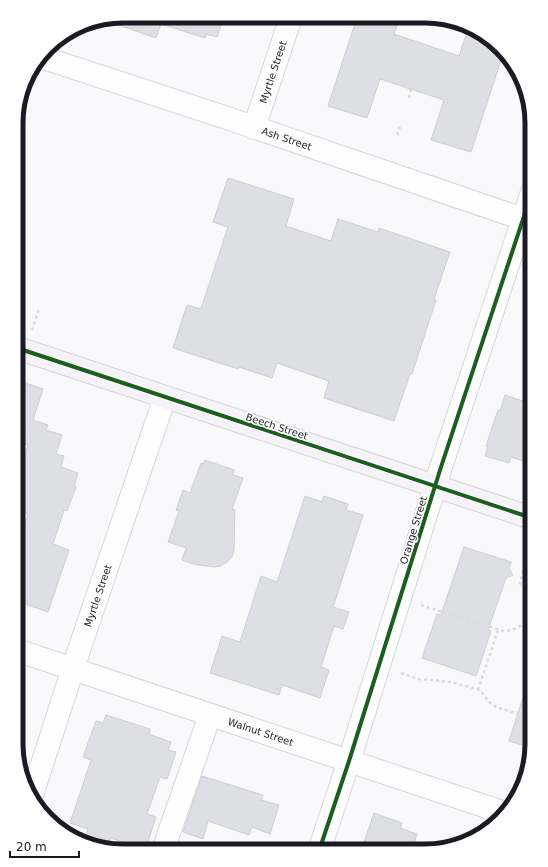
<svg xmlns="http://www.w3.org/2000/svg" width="548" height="867" font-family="'DejaVu Sans',sans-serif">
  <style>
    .building { fill: #dddfe4; stroke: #ccced2 }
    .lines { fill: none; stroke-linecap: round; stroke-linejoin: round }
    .minor-casing { stroke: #d7d6db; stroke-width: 24 }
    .major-casing { stroke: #d4d3d6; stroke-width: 24 }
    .path { stroke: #dbdbdc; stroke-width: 2.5; stroke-dasharray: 3 3; stroke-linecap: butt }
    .minor { stroke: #fefefe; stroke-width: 22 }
    .major { stroke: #f6f3f8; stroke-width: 22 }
    .cycleway-casing { stroke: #fff; stroke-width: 6 }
    .cycleway { stroke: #1b5e20; stroke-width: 4 }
    .labels { text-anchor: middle; stroke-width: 3.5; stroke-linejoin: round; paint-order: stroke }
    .street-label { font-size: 10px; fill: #1c1a22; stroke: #fff }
    .rim { fill: none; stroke: #1c1a22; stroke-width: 5 }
  </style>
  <rect width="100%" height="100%" fill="#f9f9fb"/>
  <g class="building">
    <path d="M123 16H164L224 17 217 37 206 34 205 38 161 24 156 38 104 20Z"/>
    <path d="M357 17 400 18 394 34 459 56 468 29 495 42 503 54 471 152 431 140 444 100 380 79 367 118 328 106Z"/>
    <path d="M228 178 294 199 286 226 331 241 338 219 378 232 379 228 450 252 434 299 436 300 412 374H410L394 421 324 398 329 381 277 363 272 378 239 367 238 369 173 348 187 305 201 309 228 227 213 222Z"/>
    <path d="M20 381 43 389 33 420 48 425 46 430 62 435 56 454 64 456 61 467 78 473 74 486 76 487 67 511 64 510 53 544 69 550 48 612 16 601V547L28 514 16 510V480L28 445 19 442 26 423 16 420V391Z"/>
    <path d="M505 395 532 404V444L526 462 511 457 509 463 485 456 488 447 486 446 498 410 500 411Z"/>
    <path d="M205 460 234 470 233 475 243 478 232 509 235 510 234 550 232 557 227 562 220 566 213 567 193 564 182 560 186 548 168 542 179 511 176 510 183 490 190 493 201 463 204 464Z"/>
    <path d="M305 496 322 502 324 496 348 504 346 510 363 515 333 607 349 612 343 629 334 626 321 667 329 670 320 698 282 685 279 695 210 673 222 636 240 642 261 576 277 582Z"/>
    <path d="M464 547 511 562 509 568 513 575 506 578 488 630 491 631 476 676 422 658 437 614 441 615Z"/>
    <path d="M528 682H532V748L509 741Z"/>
    <path d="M106 715 150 729 149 734 171 742 168 750 176 752 167 779 160 777 147 814 156 817 147 845 143 843 141 849 111 838 109 843 86 835 88 829 70 823 91 760 83 757 96 721 103 723Z"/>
    <path d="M202 776 263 795 261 800 279 805 270 834 252 827 249 835 208 821 203 839 183 832Z"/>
    <path d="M374 813 402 823 400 828 417 834 412 851H361Z"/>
  </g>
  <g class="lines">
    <g class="minor-casing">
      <g id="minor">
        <path id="s1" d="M41 57 224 117 532 222"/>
        <path id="s2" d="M254 128 291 17"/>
        <path id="s3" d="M16 650 505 813"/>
        <path id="s4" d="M32 795 80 647 165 397"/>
        <path d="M163 850 210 715"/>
        <path d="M319 851 349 761 441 467 532 192"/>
      </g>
    </g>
    <g class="major-casing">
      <path id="major" d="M17 348 532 518"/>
    </g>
    <g class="path">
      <path d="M409 98 411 89"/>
      <path d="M397 135 400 127"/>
      <path d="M32 330 39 309"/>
      <path d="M529 547 520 583 532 599"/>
      <path d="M421 605 503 631C520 630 525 623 532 609"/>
      <path d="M527 619 532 621"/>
      <path d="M401 673 419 679 451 682 480 690 489 702 496 707 518 714"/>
      <path d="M478 690 498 630"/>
    </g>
    <use href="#minor" class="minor"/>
    <use href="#major" class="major"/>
    <g class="cycleway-casing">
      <g id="cycleway">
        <path d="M17 348 532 518"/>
        <path d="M319 851 349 761 441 467 532 192"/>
      </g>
    </g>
    <use href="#cycleway" class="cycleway"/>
  </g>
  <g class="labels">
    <g class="street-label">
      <text dy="4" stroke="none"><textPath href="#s2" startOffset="59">Myrtle Street</textPath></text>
      <text dy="4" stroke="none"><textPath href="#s1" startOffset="259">Ash Street</textPath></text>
      <text transform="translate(277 426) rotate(18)" y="4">Beech Street</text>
      <text transform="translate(413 530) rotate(-73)" y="4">Orange Street</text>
      <text dy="4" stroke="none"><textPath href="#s4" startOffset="210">Myrtle Street</textPath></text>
      <text dy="4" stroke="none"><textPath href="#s3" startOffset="258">Walnut Street</textPath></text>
    </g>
  </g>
  <path d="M0 0H548V867H0ZM123 23H425A100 100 0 0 1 525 123V744A100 100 0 0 1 425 844H123A100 100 0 0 1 23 744V123A100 100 0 0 1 123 23Z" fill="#fff" fill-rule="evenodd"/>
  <path class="rim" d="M123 23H425A100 100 0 0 1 525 123V744A100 100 0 0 1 425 844H123A100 100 0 0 1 23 744V123A100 100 0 0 1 123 23Z"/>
  <path d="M10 851v6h69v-6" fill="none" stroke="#1c1a22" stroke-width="2"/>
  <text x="16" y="851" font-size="12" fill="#1c1a22" stroke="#ffffff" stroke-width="3" paint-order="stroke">20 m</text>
</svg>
